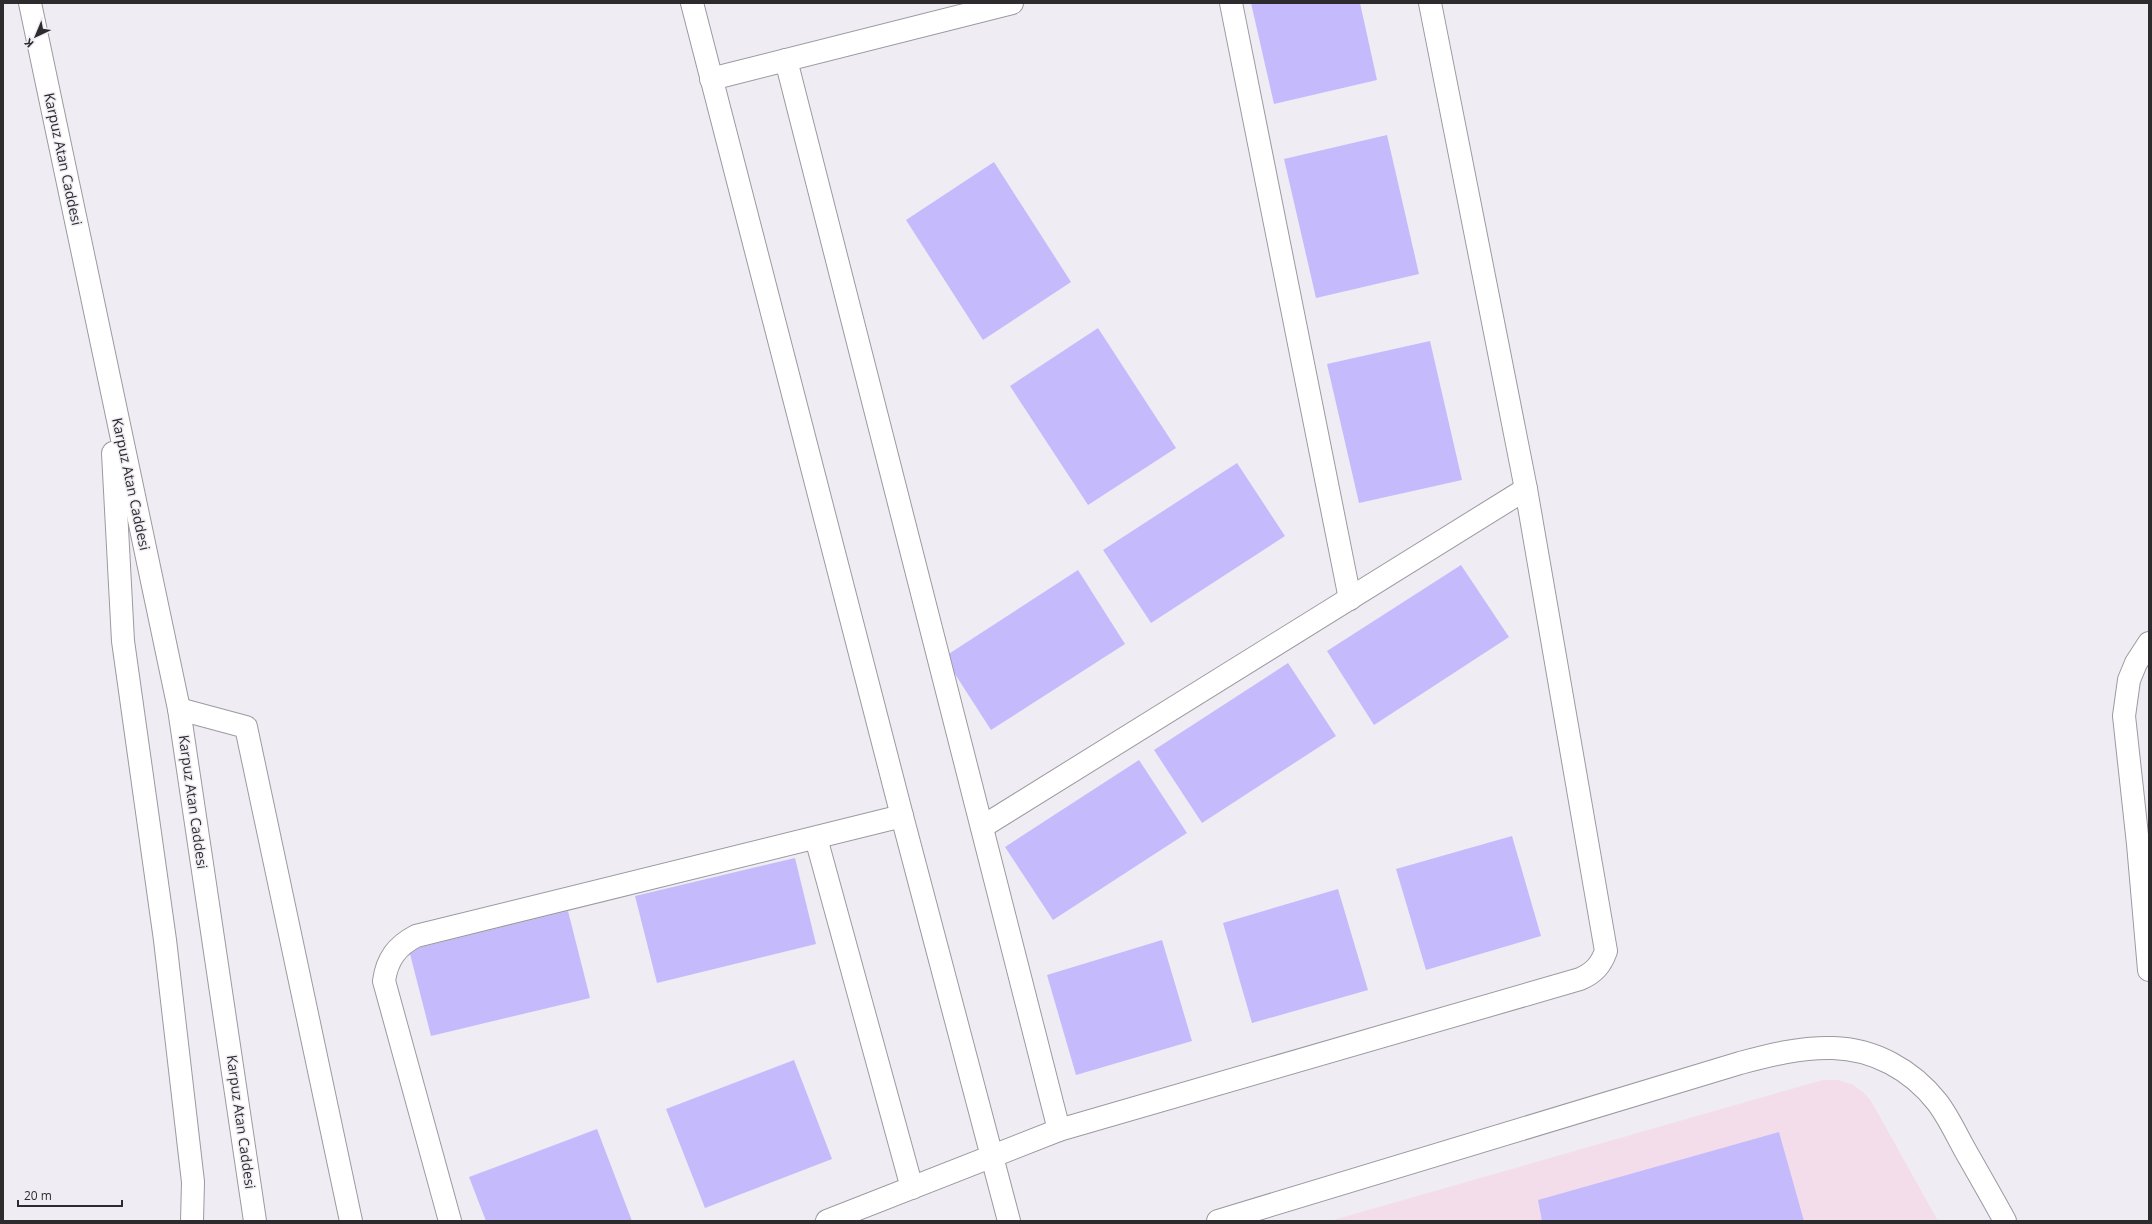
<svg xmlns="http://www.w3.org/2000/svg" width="2152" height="1224" font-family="'Open Sans',sans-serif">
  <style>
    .industrial { fill: #f3ddea }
    .building { fill: #c5bbfc }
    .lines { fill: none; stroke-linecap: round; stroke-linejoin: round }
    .minor-casing { stroke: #9c99a0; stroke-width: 24 }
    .minor { stroke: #fff; stroke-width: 22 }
    .labels { text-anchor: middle; stroke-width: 3; stroke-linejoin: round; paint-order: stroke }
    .street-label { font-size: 14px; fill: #2d2b2e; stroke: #f0ecf3 }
  </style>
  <rect width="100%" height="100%" fill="#f0ecf3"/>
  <path class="industrial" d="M1823 1080H1839L1853 1085 1863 1092 1871 1101 1938 1221H1330Z"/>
  <g class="building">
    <path d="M1251 3H1360L1377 80 1274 104Z"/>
    <path d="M1387 135 1419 274 1316 298 1284 159Z"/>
    <path d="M994 162 1071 282 983 340 906 220Z"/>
    <path d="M1098 328 1176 448 1088 505 1010 386Z"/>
    <path d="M1430 341 1462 480 1359 503 1327 364Z"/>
    <path d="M1237 463 1285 536 1151 623 1103 550Z"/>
    <path d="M1461 565 1509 637 1374 725 1327 651Z"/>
    <path d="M1078 570 1125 644 991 730 944 657Z"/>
    <path d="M1288 663 1336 736 1202 823 1154 750Z"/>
    <path d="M1139 760 1187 833 1053 920 1005 847Z"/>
    <path d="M1512 836 1541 936 1426 970 1396 869Z"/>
    <path d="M795 858 816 944 657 983 635 896Z"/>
    <path d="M1338 889 1368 990 1252 1023 1223 923Z"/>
    <path d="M568 911 590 998 431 1036 409 950Z"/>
    <path d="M1162 940 1192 1041 1076 1075 1047 975Z"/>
    <path d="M794 1060 832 1159 705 1208 666 1109Z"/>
    <path d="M597 1129 632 1221H486L469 1177Z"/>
    <path d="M1779 1132 1804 1221H1542L1538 1200Z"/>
  </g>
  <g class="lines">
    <g class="minor-casing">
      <g id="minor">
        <path d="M30 3 179 709 255 1221"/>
        <path d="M692 3 902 816 1009 1221"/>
        <path d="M1231 3 1350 599"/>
        <path d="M786 60 1059 1130"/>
        <path d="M711 79 1012 3"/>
        <path d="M113 453 123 641 165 940 193 1182 192 1221"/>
        <path d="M2149 643 2136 663 2129 680 2124 716 2138 844 2149 970"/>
        <path d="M179 709 246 727 351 1221"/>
        <path d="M982 827 1526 489"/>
        <path d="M816 838 912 1188"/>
        <path d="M450 1221 384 981C387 959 397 946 416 936L902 816"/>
        <path d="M827 1221 1059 1130 1580 979C1594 973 1601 965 1606 951L1526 489 1430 3"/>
        <path d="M1218 1221 1740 1063C1770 1055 1801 1047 1833 1048 1874 1049 1912 1070 1937 1102 1948 1116 1956 1134 1965 1150 1978 1173 1992 1197 2005 1221"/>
      </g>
    </g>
    <use href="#minor" class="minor"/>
  </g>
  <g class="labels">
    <g class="street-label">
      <text transform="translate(63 159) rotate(78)" y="5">Karpuz Atan Caddesi</text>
      <text transform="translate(131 484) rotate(78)" y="5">Karpuz Atan Caddesi</text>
      <text transform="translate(193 802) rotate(82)" y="5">Karpuz Atan Caddesi</text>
      <text transform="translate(241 1122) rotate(82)" y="5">Karpuz Atan Caddesi</text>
    </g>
  </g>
  <rect width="2152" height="1224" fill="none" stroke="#2d2b2e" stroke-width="8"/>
  <g transform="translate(36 36) rotate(224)" stroke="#f0ecf3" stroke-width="3" paint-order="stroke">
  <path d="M0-3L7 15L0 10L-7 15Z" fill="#2d2b2e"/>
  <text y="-6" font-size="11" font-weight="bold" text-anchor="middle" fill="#2d2b2e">K</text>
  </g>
  <path d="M18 1200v6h104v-6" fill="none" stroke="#2d2b2e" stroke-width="2"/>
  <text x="24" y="1200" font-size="12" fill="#2d2b2e" stroke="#f0ecf3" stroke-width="3" paint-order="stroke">20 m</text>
</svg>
